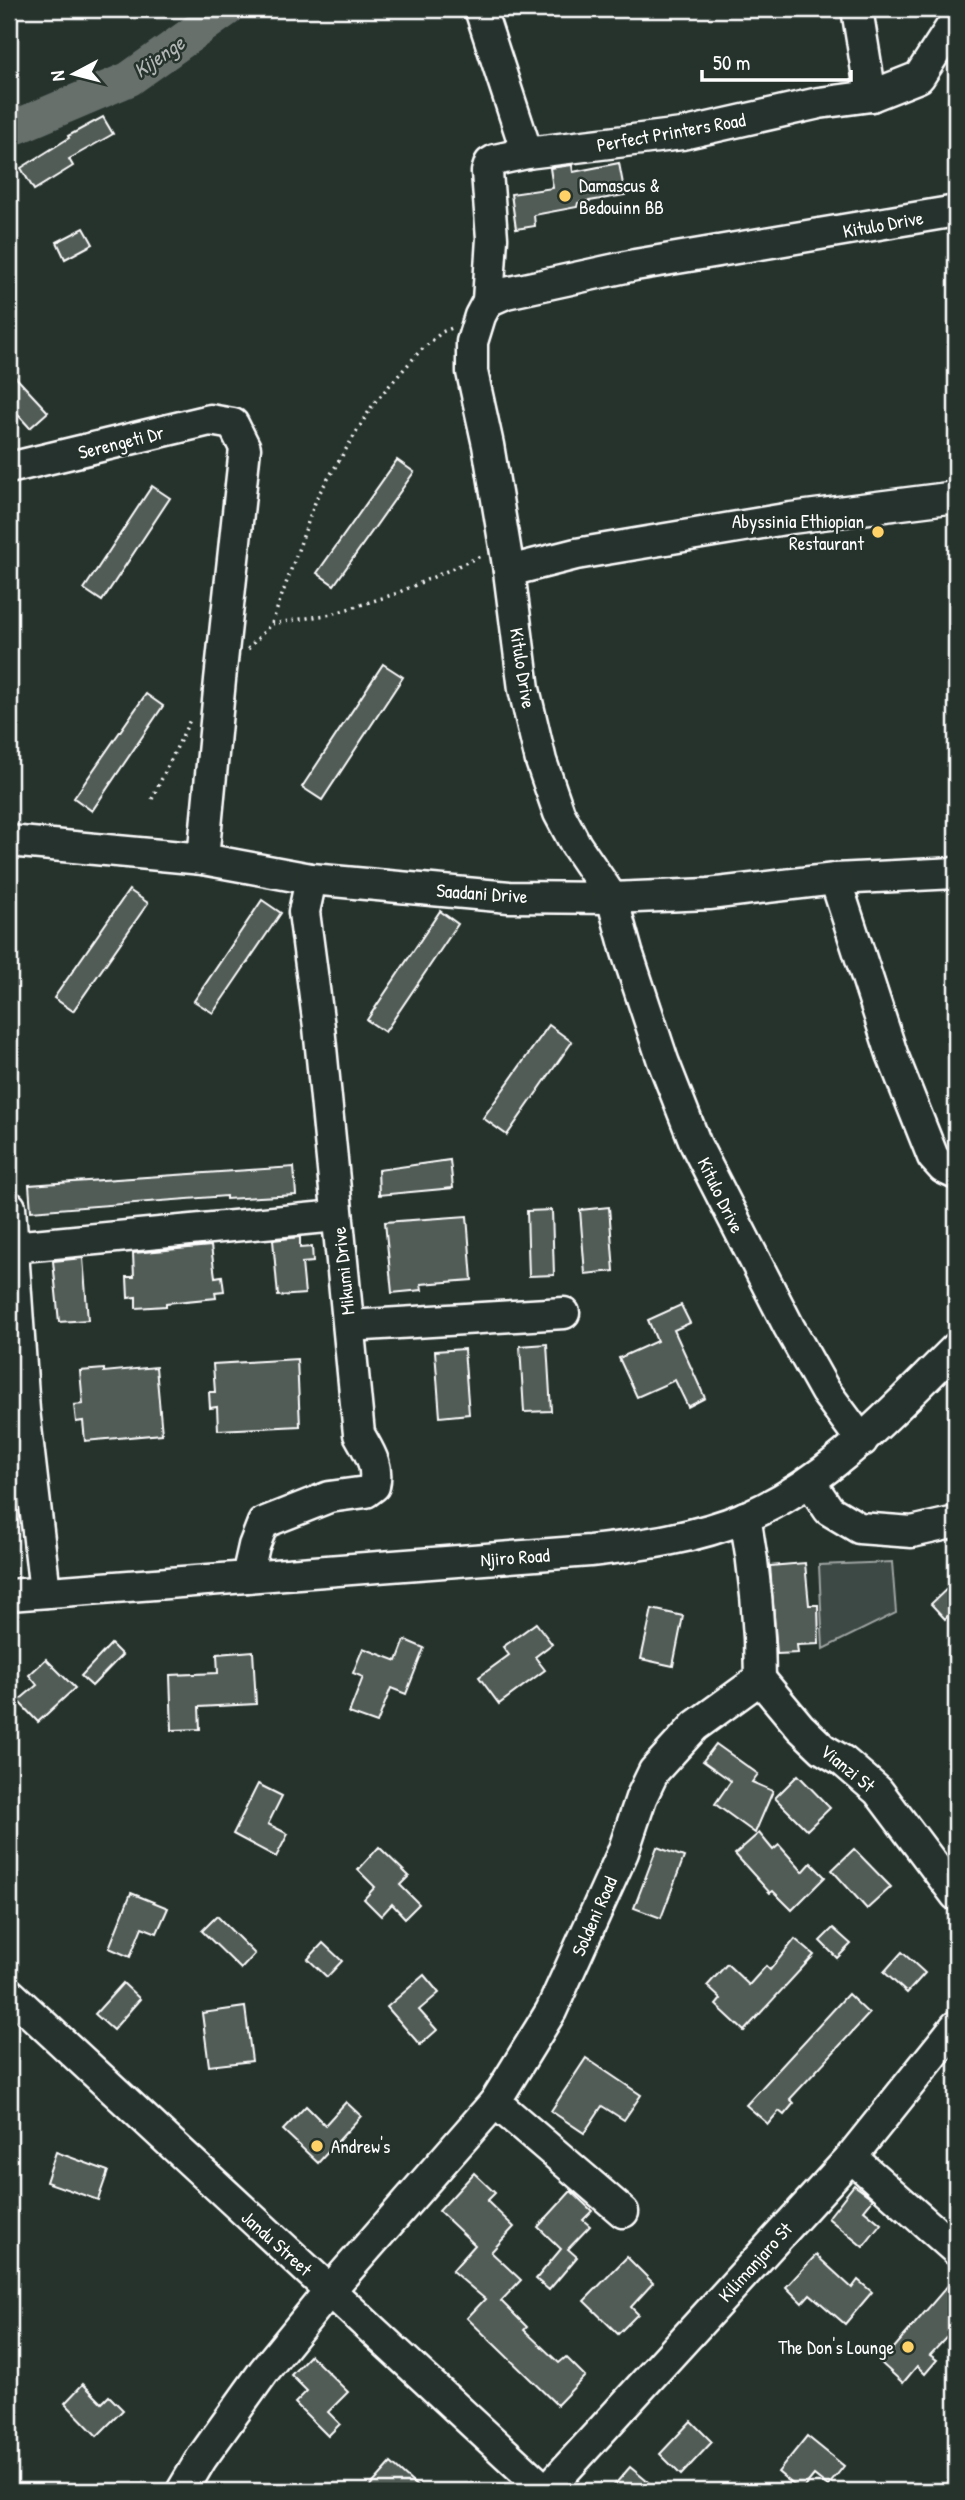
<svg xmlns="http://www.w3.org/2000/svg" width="965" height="2500" font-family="'Patrick Hand',sans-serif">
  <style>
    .green { fill: #3e4944; stroke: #9ea4a2; stroke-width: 2 }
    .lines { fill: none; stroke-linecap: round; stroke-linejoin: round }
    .river { stroke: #67706c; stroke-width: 35 }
    .building { fill: #515c57; stroke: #fff; stroke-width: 2 }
    .minor-casing { stroke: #fff; stroke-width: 35 }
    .path { stroke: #fff; stroke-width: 3.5; stroke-dasharray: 2 5; stroke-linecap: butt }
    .minor { stroke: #26332d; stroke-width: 30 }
    .poi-dot { fill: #ffd166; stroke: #26332d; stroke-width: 2.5 }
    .labels { text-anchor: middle; stroke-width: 5; stroke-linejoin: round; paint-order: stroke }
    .street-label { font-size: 19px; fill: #fff; stroke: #26332d }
    .poi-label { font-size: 19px; fill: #fff; stroke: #26332d; text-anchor: start }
    .water-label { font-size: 21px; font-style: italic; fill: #b3b8b6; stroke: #26332d }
  </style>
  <rect width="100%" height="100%" fill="#26332d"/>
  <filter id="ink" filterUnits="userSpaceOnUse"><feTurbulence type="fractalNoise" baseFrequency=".0143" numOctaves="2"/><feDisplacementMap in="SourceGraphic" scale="14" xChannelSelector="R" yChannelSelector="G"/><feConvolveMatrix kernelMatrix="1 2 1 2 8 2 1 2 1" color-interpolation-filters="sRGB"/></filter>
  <g filter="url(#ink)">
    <path class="green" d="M892 1562 896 1613 823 1649 819 1565Z"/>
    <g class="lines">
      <path class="river" d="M9 130 129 79 227 9"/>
    </g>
    <g class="building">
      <path d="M103 117 113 134 69 159 73 166 34 190 21 168 69 138 68 136Z"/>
      <path d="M619 163 625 195 578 203 577 207 534 215 535 226 516 229 511 194 553 188 550 168 572 165 573 172Z"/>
      <path d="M84 228 93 244 65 259 57 242Z"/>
      <path d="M9 370 48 412 30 428 9 405Z"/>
      <path d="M397 460 414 472 334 585 317 573Z"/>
      <path d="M152 486 170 498 102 601 84 589Z"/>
      <path d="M383 664 403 677 322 800 302 787Z"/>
      <path d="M146 694 163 706 92 811 74 798Z"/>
      <path d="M129 890 148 903 73 1011 54 998Z"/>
      <path d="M262 900 281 913 213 1013 194 1001Z"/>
      <path d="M440 911 458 924 385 1032 367 1020Z"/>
      <path d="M549 1025 572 1042 507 1135 483 1118Z"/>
      <path d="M450 1160 453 1188 379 1195 378 1170Z"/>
      <path d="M294 1167 296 1195 226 1199V1196L31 1211 29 1185Z"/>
      <path d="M609 1207 614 1271 585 1274 580 1210Z"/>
      <path d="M552 1210 554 1275 529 1276 527 1211Z"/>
      <path d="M467 1216 472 1280 421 1284 422 1290 392 1293 385 1222Z"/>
      <path d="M300 1237V1248L312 1247 313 1262 302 1263 305 1294 278 1296 273 1240Z"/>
      <path d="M211 1246 215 1277 222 1276 224 1291 215 1292 216 1298 166 1303V1306L136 1308V1297L128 1298 127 1277H134L133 1253Z"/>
      <path d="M83 1258 88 1320 59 1322 53 1261Z"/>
      <path d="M681 1305 690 1323 674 1330 705 1398 688 1407 675 1380 637 1397 619 1358 657 1341 648 1320Z"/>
      <path d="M547 1344 551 1411 524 1412 520 1346Z"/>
      <path d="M464 1349 469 1414 440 1417 435 1351Z"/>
      <path d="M297 1359 300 1426 218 1430 217 1407 210 1408 209 1392H215L213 1364Z"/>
      <path d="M156 1367 162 1434 85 1441 83 1421 76 1422 74 1405 83 1404 80 1371 104 1369V1372Z"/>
      <path d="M805 1563 809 1605H818L819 1644 797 1645 798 1653 777 1654 770 1566Z"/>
      <path d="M956 1580V1608L945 1619 931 1604Z"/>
      <path d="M652 1609 683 1616 673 1666 641 1659Z"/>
      <path d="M536 1623 552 1644 535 1657 545 1670 499 1704 479 1677 509 1655 503 1647Z"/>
      <path d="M405 1640 424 1648 406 1694 391 1688 377 1723 349 1713 363 1677 353 1673 363 1648 397 1661Z"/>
      <path d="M111 1644 122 1655 92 1686 81 1676Z"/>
      <path d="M253 1651 256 1704 199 1707 200 1729 172 1730 170 1675 218 1673 217 1654Z"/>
      <path d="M46 1659 75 1688 38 1722 18 1701 37 1685 29 1675Z"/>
      <path d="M716 1744 758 1774 752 1782 773 1791 755 1833 715 1804 731 1781 703 1761Z"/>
      <path d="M798 1775 830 1808 807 1830 775 1798Z"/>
      <path d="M258 1784 282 1796 268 1824 288 1834 276 1857 233 1834Z"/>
      <path d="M759 1833 773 1850 779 1845 803 1872 811 1863 825 1877 792 1910 773 1891 770 1893 735 1854Z"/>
      <path d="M379 1847 409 1876 400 1885 419 1904 405 1918 392 1904 381 1916 364 1899 375 1887 358 1870Z"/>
      <path d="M657 1847 684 1857 661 1918 634 1908Z"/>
      <path d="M854 1849 891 1887 867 1909 832 1870Z"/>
      <path d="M131 1893 168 1908 157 1933 142 1927 130 1957 109 1948Z"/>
      <path d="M217 1916 255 1954 241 1969 202 1931Z"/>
      <path d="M833 1928 851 1944 837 1958 820 1941Z"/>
      <path d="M795 1939 814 1955 744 2031 716 2005 721 1999 707 1986 727 1964 749 1985 766 1966 770 1970Z"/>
      <path d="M323 1943 342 1961 327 1977 308 1959Z"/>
      <path d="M902 1952 925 1973 907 1993 884 1972Z"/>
      <path d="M424 1975 439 1993 419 2010 437 2030 420 2045 387 2007Z"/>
      <path d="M123 1983 140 1999 113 2030 95 2014Z"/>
      <path d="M848 1994 869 2014 790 2099 794 2103 784 2115 779 2111 768 2124 746 2105Z"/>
      <path d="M245 2007 252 2061 209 2066 202 2013Z"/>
      <path d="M586 2058 641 2095 624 2120 602 2106 584 2133 551 2111Z"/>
      <path d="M346 2102 361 2116 318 2163 283 2130 306 2106 325 2125Z"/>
      <path d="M56 2152 108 2171 98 2200 46 2182Z"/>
      <path d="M474 2173 495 2193 487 2201 514 2227 491 2252 521 2280 501 2301 527 2327 524 2330 559 2363 566 2357 585 2376 557 2405 467 2318 485 2299 452 2271 475 2245 439 2211Z"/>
      <path d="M854 2185 873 2199 864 2210 881 2224 863 2247 828 2218Z"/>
      <path d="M571 2191 592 2211 583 2220 590 2226 568 2249 577 2257 549 2290 536 2279 561 2249 538 2227Z"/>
      <path d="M816 2255 852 2288 858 2280 872 2292 845 2324 810 2294 802 2303 786 2287Z"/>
      <path d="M627 2257 653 2283 631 2307 638 2314 618 2334 584 2301Z"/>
      <path d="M956 2276V2327L930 2355 937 2360 925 2374 917 2366 903 2383 881 2363Z"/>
      <path d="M310 2355 348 2392 328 2412 340 2424 328 2436 295 2403 307 2391 291 2375Z"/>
      <path d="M83 2384 102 2403 109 2396 123 2410 97 2436 65 2403Z"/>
      <path d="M691 2421 712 2442 681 2475 660 2454Z"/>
      <path d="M807 2436 844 2466 828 2486 814 2475 801 2491 778 2472Z"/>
      <path d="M391 2463 422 2491H366Z"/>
      <path d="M630 2467 659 2491H609Z"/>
    </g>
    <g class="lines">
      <g class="minor-casing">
        <g id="minor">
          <path d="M480 9 527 153"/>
          <path d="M857 9 871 96"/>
          <path d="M488 301 492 238 487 172 490 163 495 160 527 153 682 134 819 103 871 96 919 77 956 20"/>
          <path d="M9 468 210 420 233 424 245 448 220 680 203 859"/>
          <path d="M509 571 576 554 791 518 956 497"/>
          <path d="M9 841 203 859 311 879 509 897 612 898 709 894 835 879 956 873"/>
          <path d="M835 879 892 1054 933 1157 943 1168 956 1174"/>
          <path d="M10 1207 24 1410 45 1592"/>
          <path d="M12 1247 337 1216"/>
          <path d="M349 1326 564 1313"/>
          <path d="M862 1441 825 1391 789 1327 696 1145 663 1061 627 952 612 898 576 845 559 813 541 761 524 689 509 571 488 445 472 372V342L480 316 488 301 506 293 635 265 956 211"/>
          <path d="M810 1482 829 1510 859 1528 912 1532 956 1522"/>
          <path d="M247 1577 254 1546 263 1523 329 1497 366 1492 374 1486C379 1465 369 1452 359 1434L319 1027 304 912 311 879"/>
          <path d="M9 1595 590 1551C643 1545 696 1538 746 1517 830 1481 892 1411 956 1348"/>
          <path d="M760 1679 800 1727 823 1749 843 1761 878 1791 956 1895"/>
          <path d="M9 1993 546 2491"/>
          <path d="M495 2102 623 2212"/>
          <path d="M851 2157 956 2250"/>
          <path d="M182 2491 201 2459 264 2371 330 2290 495 2102 551 2011 623 1852 641 1798 654 1771 695 1726 760 1679C760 1624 755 1571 745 1517"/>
          <path d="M546 2491 851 2157 956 2026"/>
        </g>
      </g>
      <g class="path">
        <path d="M272 623 317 497 374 403 419 352 442 332 452 328"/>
        <path d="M248 649 271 624 332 614 395 594 483 555"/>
        <path d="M152 799 190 720"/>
      </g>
      <use href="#minor" class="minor"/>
    </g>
  </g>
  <g class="poi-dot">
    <circle cx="565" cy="196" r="7"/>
    <circle cx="878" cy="532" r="7"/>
    <circle cx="317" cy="2146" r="7"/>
    <circle cx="908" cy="2347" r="7"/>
  </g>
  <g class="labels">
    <g class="street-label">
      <text transform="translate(671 132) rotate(-10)" y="7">Perfect Printers Road</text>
      <text transform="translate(883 224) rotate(-10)" y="7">Kitulo Drive</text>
      <text transform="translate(121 442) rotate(-14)" y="7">Serengeti Dr</text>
      <text transform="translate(523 668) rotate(81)" y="7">Kitulo Drive</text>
      <text transform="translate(482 893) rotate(4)" y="7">Saadani Drive</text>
      <text transform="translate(721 1195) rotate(64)" y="7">Kitulo Drive</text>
      <text transform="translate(343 1271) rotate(-96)" y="7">Mikumi Drive</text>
      <text transform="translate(515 1557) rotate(-4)" y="7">Njiro Road</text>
      <text transform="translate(848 1768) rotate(39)" y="7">Vianzi St</text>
      <text transform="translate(594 1916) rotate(-66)" y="7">Soldeni Road</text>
      <text transform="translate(277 2243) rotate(42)" y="7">Jandu Street</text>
      <text transform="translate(755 2262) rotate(-48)" y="7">Kilimanjaro St</text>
    </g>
    <g class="poi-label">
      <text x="579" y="192">Damascus &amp;<tspan x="579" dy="22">Bedouinn BB</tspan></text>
      <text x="864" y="528" text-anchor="end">Abyssinia Ethiopian<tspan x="864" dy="22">Restaurant</tspan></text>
      <text x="331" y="2153">Andrew's</text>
      <text x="894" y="2354" text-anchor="end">The Don's Lounge</text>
    </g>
    <g class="water-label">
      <text transform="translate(159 57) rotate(-35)" y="7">Kijenge</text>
    </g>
  </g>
  <rect width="965" height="2500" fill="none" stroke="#26332d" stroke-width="35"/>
  <rect x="18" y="18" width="930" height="2465" fill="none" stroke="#fff" stroke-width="2.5" filter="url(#ink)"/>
  <g transform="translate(74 74) rotate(263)" stroke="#26332d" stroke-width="5" paint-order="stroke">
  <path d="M0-5L12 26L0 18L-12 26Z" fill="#ffffff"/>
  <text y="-10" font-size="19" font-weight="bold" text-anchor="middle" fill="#ffffff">N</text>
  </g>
  <path d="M702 70v10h149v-10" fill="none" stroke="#ffffff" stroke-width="3.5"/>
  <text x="713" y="70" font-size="21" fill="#ffffff" stroke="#26332d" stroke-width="5" paint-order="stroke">50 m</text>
</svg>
